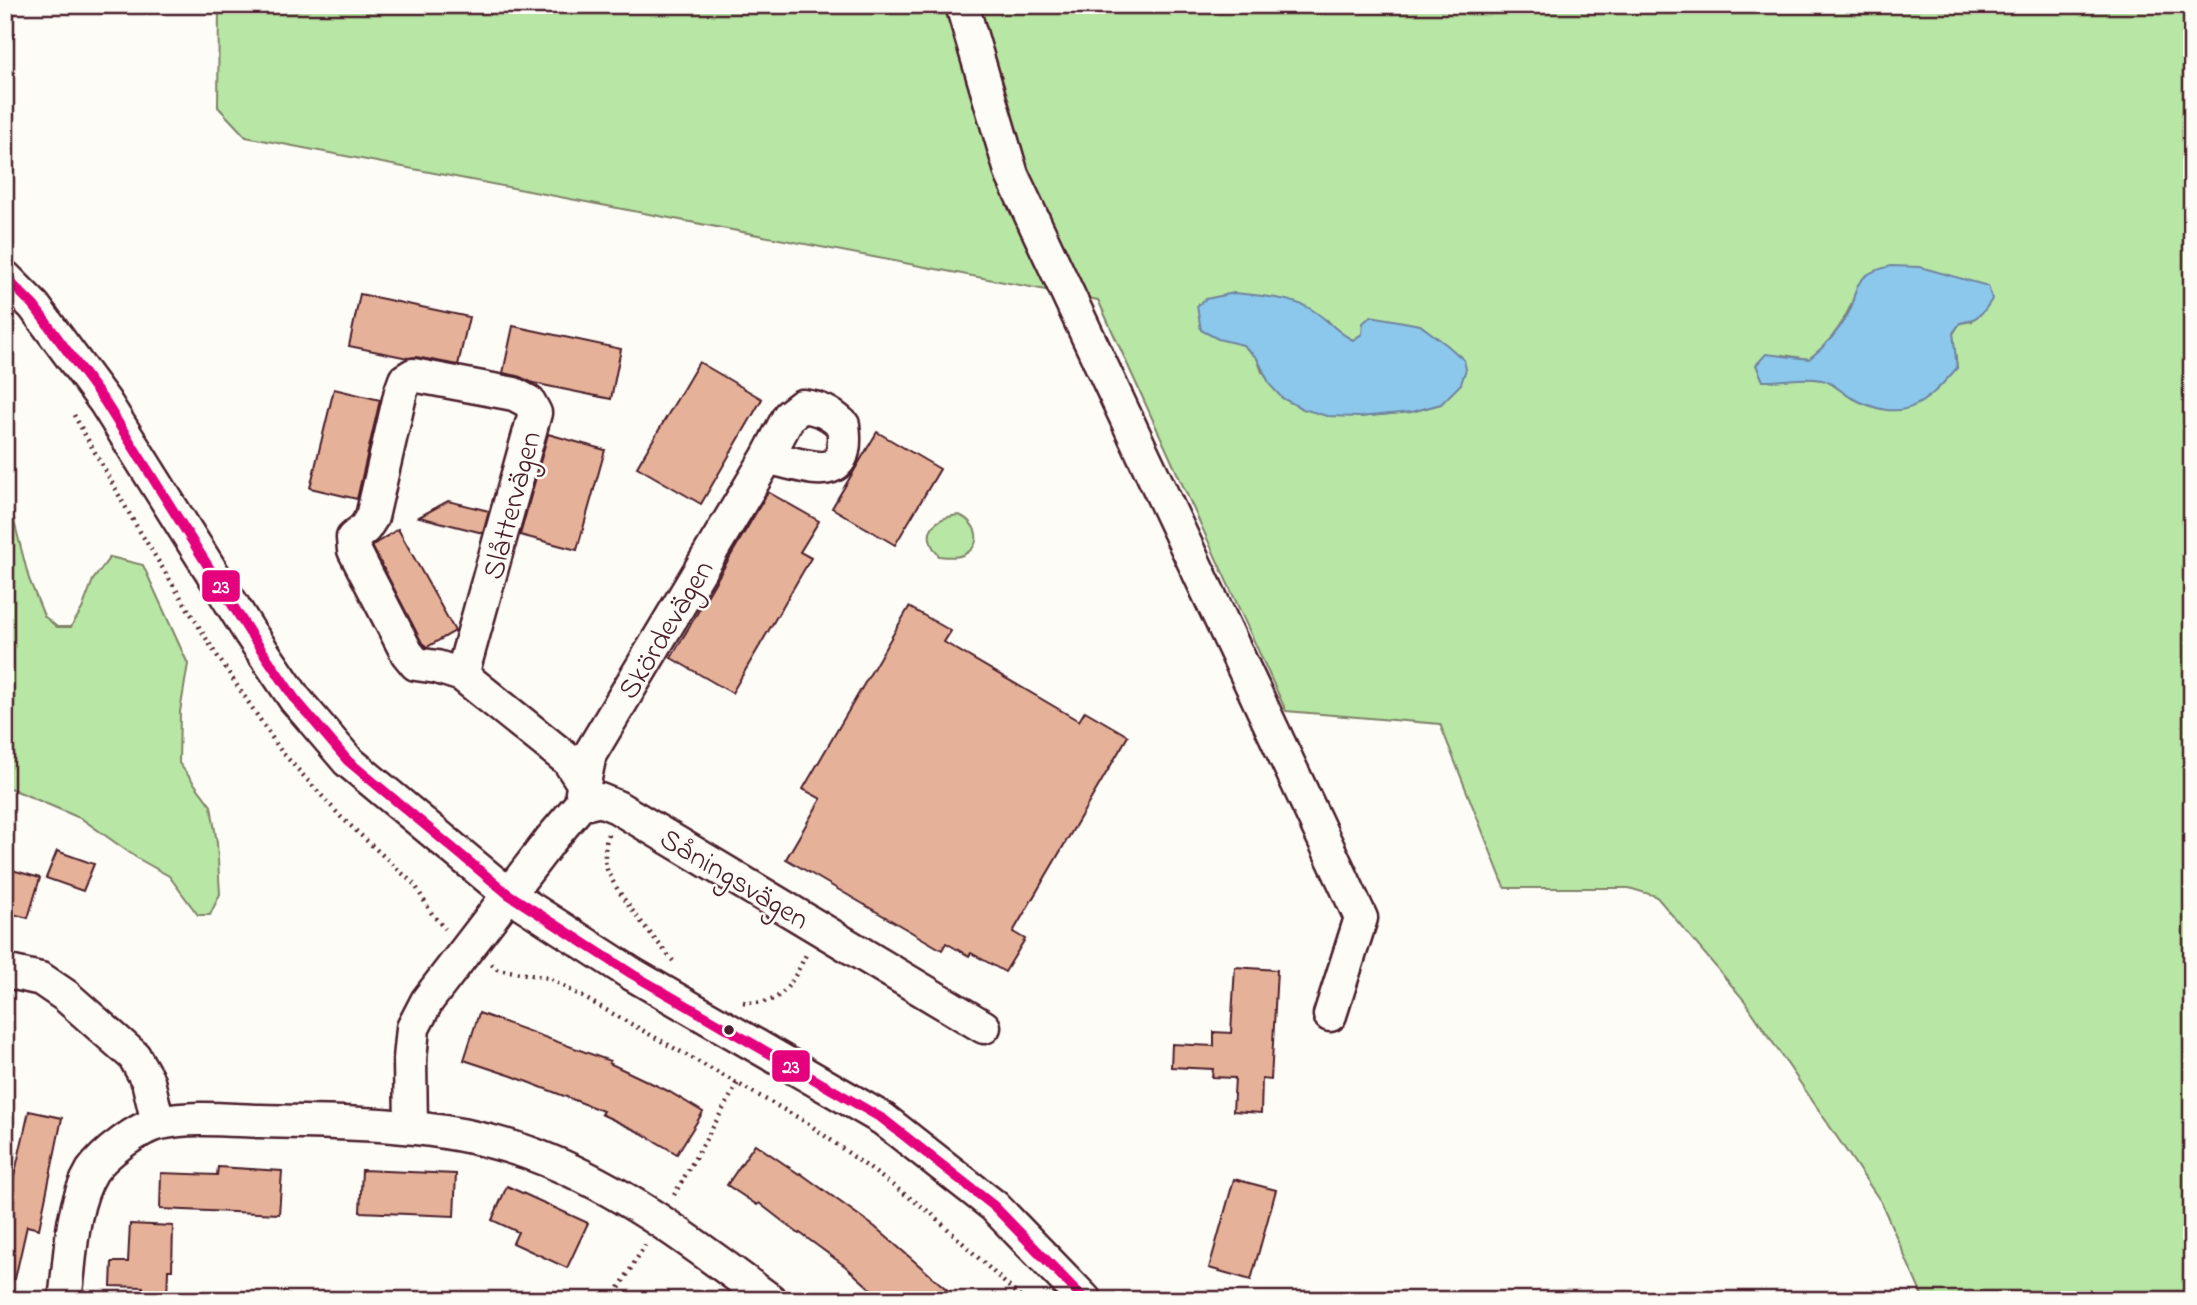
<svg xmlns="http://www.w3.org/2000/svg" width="2197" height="1305" font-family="'Indie Flower',sans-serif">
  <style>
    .green { fill: #b7e6a5; stroke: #808268; stroke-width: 2; fill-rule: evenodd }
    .water { fill: #8bc8eb; stroke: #71849e; stroke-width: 2 }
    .building { fill: #e5b198; stroke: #4a1f2b; stroke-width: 2 }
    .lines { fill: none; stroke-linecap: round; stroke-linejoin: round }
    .minor-casing { stroke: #4a1f2b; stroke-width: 37 }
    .path { stroke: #4a1f2b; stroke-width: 4.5; stroke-dasharray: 2 5; stroke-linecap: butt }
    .minor { stroke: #fdfcf7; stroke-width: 32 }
    .bus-1-casing { stroke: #fdfcf7; stroke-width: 16 }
    .bus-1 { stroke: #e5007d; stroke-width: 10 }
    .bus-dot { fill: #4a1f2b; stroke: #fdfcf7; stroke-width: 2.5 }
    .labels { text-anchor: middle; stroke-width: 5; stroke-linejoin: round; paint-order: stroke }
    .street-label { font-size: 30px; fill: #4a1f2b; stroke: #fdfcf7 }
    .line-badge { stroke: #fdfcf7; stroke-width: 2.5 }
    .badge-label { font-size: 19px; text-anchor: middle; font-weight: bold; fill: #fff }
  </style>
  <rect width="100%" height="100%" fill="#fdfcf7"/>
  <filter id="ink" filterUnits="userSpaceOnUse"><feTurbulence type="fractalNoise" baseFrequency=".0143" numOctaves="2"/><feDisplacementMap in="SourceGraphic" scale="14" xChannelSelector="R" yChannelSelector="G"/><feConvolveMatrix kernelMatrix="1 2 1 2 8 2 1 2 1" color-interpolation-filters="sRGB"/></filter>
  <g filter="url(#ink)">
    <g class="green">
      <path d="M219 5H2192V1300H1924L1881 1202 1744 1000 1656 896 1629 888H1505L1440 724 1286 711 1098 300 246 137 218 107ZM1858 285 1973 321 1960 323 1953 334 1957 368 1850 396 1825 380 1801 378 1784 355 1809 359C1835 340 1849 315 1858 285ZM1327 320 1340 334 1353 340 1362 334 1420 325 1464 360 1441 404 1411 412 1359 417 1262 372 1257 358 1243 345Z"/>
      <path d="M5 499 14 521 29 579 44 616 57 627H71L82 609 93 580 110 557 143 565 188 664 180 712 179 763 211 806 217 843 220 894 210 915H198L169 876 137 858 82 819 5 786Z"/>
      <path d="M959 515C977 522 985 545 963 555 956 558 947 557 939 556 920 533 932 518 959 515Z"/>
    </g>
    <g class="water">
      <path d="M1891 266 1920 267 1988 286 1992 299C1984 313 1977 320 1960 323L1953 333 1957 368C1922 408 1902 424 1850 397 1841 392 1833 382 1822 380 1802 376 1783 382 1763 381L1756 365 1766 354 1809 359C1826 346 1839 331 1849 312 1854 304 1853 292 1858 285 1865 272 1879 269 1891 266Z"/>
      <path d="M1234 293C1255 295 1291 298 1309 308 1326 317 1336 332 1353 340L1362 334 1363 323 1371 316 1420 325 1447 345 1464 360 1466 369 1461 384 1441 404 1411 412 1359 417 1327 416 1303 409 1282 398 1270 385 1257 358 1243 345 1218 339 1201 330 1197 306 1206 299Z"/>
    </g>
    <g class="building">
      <path d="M360 294 469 317 458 365 416 357 408 358 349 346Z"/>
      <path d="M513 326 621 349 611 399 533 383 518 376 503 373Z"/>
      <path d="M699 362 762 399 701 504 637 467Z"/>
      <path d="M334 389 380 400 357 499 310 488Z"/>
      <path d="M877 432 940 469 895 545 832 508Z"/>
      <path d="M548 434 605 450 577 550 520 535Z"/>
      <path d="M768 492 819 521 800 552 811 558 732 693 671 658Z"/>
      <path d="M448 501 489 511 483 533 419 517Z"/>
      <path d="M398 529 455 631 427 647 422 643 372 546Z"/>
      <path d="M909 607 951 631 944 642 1079 721 1085 711 1128 736 1013 932 1025 939 1005 972 971 953 969 956 946 943 942 950 786 859 821 799 803 789Z"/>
      <path d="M57 851 94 864 83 891 46 878Z"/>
      <path d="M5 868 40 878 28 918 5 912Z"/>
      <path d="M1235 967 1277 970 1271 1080 1262 1079 1261 1113 1233 1111 1235 1078 1212 1077 1213 1069 1171 1067 1172 1044 1214 1046V1032L1231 1033Z"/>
      <path d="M479 1013 610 1061 609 1063 668 1091 703 1112 677 1154 641 1133 601 1114 603 1111 512 1076 464 1060Z"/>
      <path d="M29 1111 62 1118 39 1229 27 1226 15 1279 5 1278V1179L13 1181Z"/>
      <path d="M755 1144 799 1174 800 1173 875 1227 959 1300H883L845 1266 800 1233 799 1234 759 1203 757 1205 727 1185Z"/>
      <path d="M218 1167 282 1171 279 1214 160 1209 161 1173 217 1175Z"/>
      <path d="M362 1170 456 1174 454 1216 360 1212Z"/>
      <path d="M1234 1179 1276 1190 1251 1280 1209 1268Z"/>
      <path d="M507 1186 588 1223 567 1268 513 1243 518 1232 492 1220Z"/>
      <path d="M130 1224 173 1226 172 1270H168L167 1300H143V1287L111 1286 112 1262H128Z"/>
    </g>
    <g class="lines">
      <g class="minor-casing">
        <g id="minor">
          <path d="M962 5 1012 175 1361 918 1330 1015"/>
          <path d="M5 277 34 306 105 402 250 633 295 699 348 761 508 894 632 974 883 1119 994 1206 1085 1300"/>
          <path d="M462 675 437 667 416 664 407 653 354 550 353 538 365 528 372 517 401 391 405 380 413 375 514 394 529 402 535 413 462 675 568 760 583 783"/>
          <path d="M582 793 590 754 767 458 789 416 802 406C820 408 830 413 843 425 852 491 803 463 767 458"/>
          <path d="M5 971 41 979 66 996 134 1056 148 1081 158 1123"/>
          <path d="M411 1127 410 1059 413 1028 427 1001 552 838 580 805 600 800 617 807 984 1027"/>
          <path d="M65 1300C71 1258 70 1208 92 1171 104 1154 139 1127 160 1123 192 1116 228 1120 260 1121 357 1123 456 1122 547 1160 629 1193 699 1248 770 1300"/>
        </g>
      </g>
      <g class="path">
        <path d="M74 415 134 522 214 651 281 751 341 817 415 885 432 914 445 929"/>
        <path d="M608 834C605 846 603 860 608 872 621 900 653 936 673 961"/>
        <path d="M491 964 497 969 549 978 806 1122 932 1214 1023 1300"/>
        <path d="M743 1002C783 1008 791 983 807 953"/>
        <path d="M674 1195 738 1083"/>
        <path d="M612 1300 645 1245"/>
      </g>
      <use href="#minor" class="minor"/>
      <g class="bus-1-casing">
        <path id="bus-1" d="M5 277 34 306 105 402 250 633 295 699 348 761 508 894 632 974 883 1119 994 1206 1085 1300"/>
      </g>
      <use href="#bus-1" class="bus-1"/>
    </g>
  </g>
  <circle class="bus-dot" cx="729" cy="1030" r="6"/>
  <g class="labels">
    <g class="street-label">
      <text transform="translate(511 505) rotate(-75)" y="10">Slåttervägen</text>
      <text transform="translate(665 629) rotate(-59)" y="10">Skördevägen</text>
      <text transform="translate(735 878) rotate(31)" y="10">Såningsvägen</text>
    </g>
  </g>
  <g class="line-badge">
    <rect x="201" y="569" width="40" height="34" rx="7" fill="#e5007d"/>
    <rect x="771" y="1049" width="40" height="34" rx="7" fill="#e5007d"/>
  </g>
  <g class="badge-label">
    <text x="221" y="593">23</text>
    <text x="791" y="1073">23</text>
  </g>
  <rect width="2197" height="1305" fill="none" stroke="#fdfcf7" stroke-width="28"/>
  <rect x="14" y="14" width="2169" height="1277" fill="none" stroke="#4a1f2b" stroke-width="2.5" filter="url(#ink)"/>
</svg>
